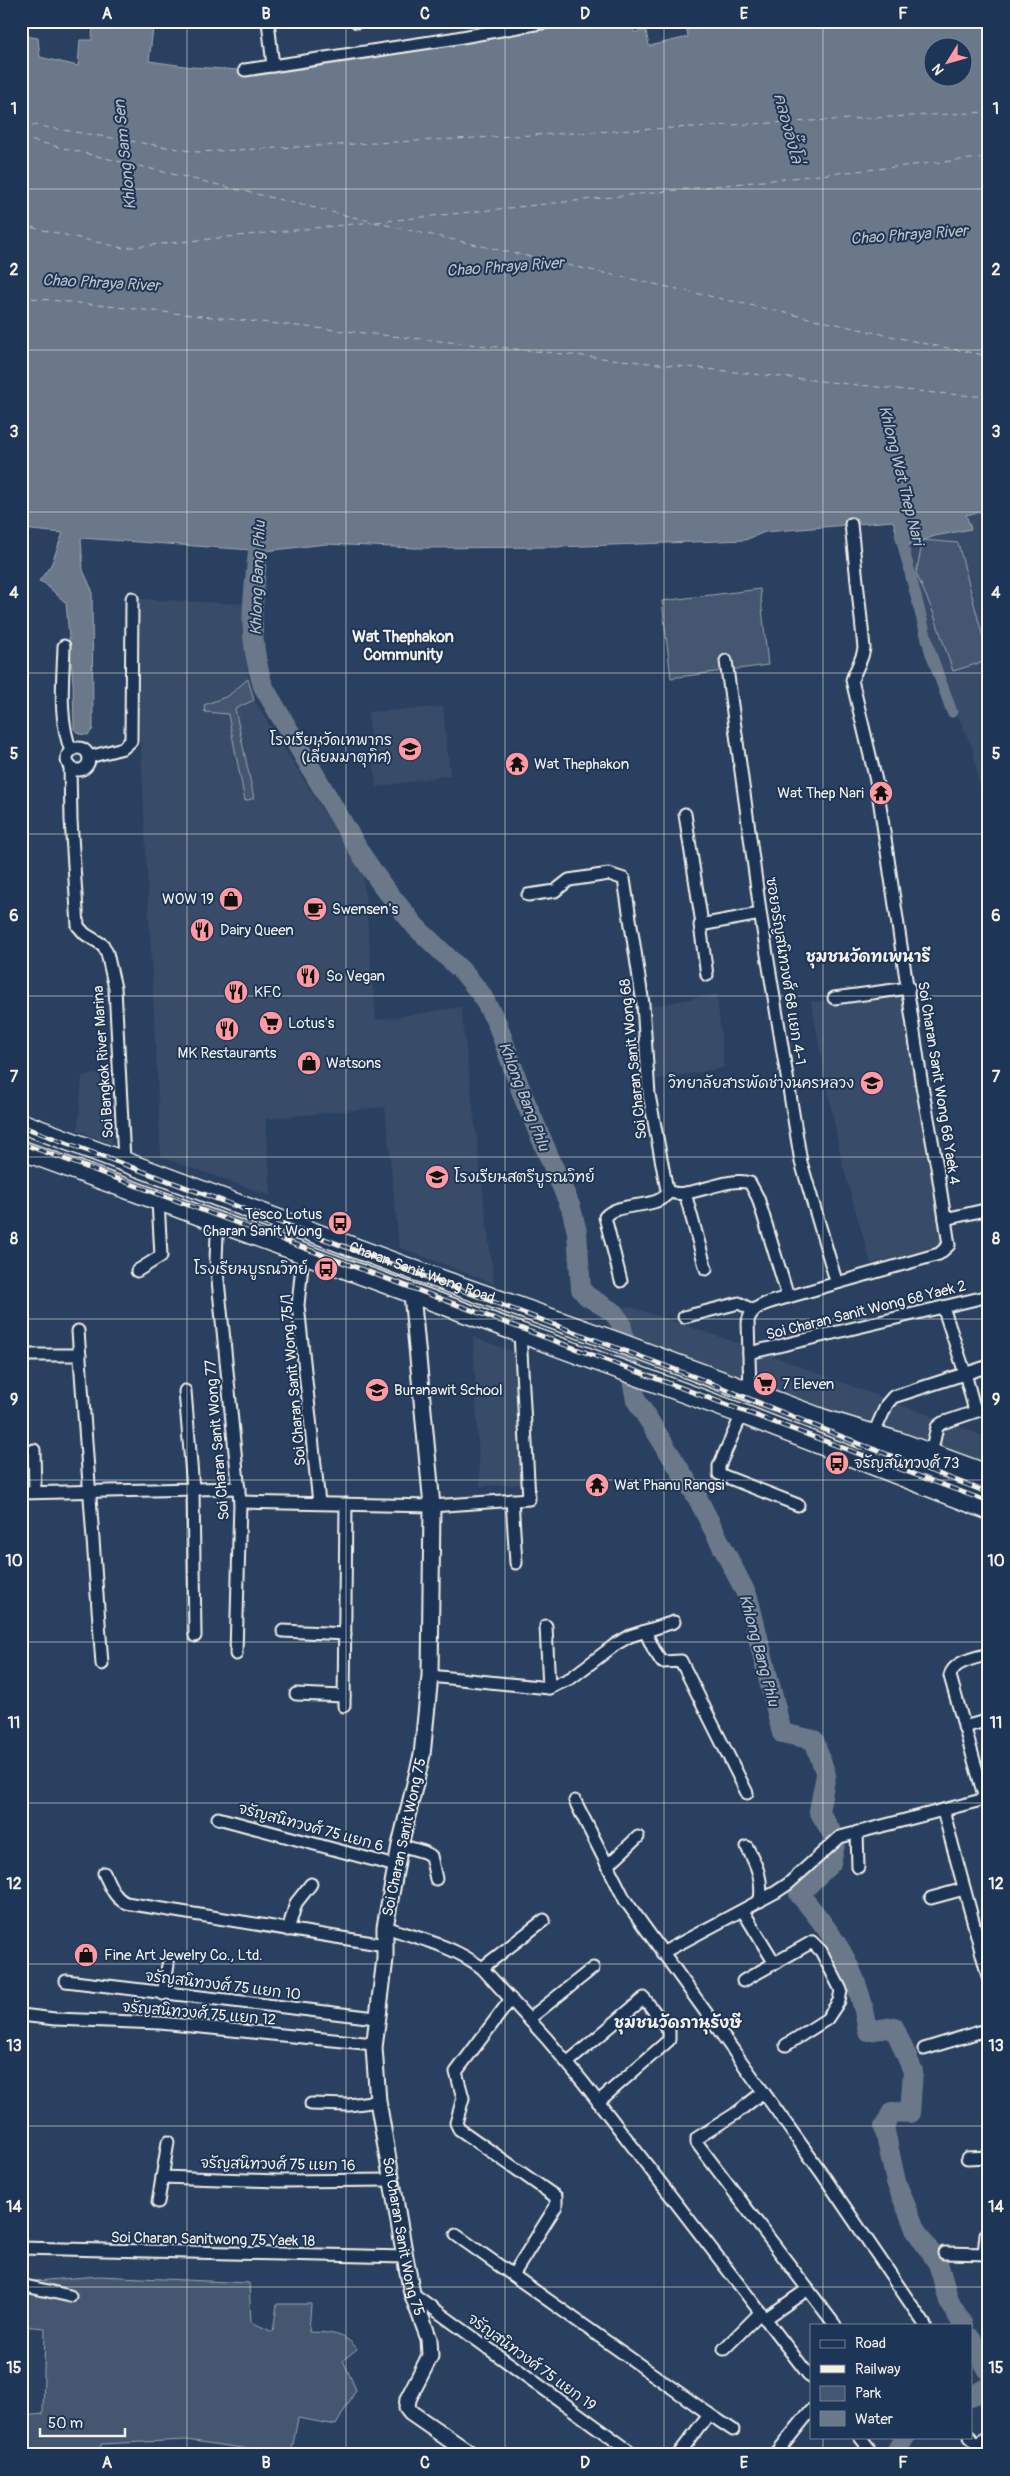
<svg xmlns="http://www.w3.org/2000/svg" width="1010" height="2476" font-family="Pangolin,'Playpen Sans Thai',sans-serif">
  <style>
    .built { fill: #374c69 }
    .green { fill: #445771; stroke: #9ca4ac }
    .water { fill: #6a788a; stroke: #a1a8b0; fill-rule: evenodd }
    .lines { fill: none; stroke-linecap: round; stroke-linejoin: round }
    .canal { stroke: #6a788a; stroke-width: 11 }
    .river { stroke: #6a788a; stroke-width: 20 }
    .ferry { stroke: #bdc1c2; stroke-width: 1; stroke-dasharray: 6 5; stroke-linecap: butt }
    .minor-casing { stroke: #f4f1e8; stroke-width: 15 }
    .tertiary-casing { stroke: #f4f1e8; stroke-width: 19 }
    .primary-casing { stroke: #f4f1e8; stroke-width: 22 }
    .minor { stroke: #1d3557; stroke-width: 11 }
    .tertiary { stroke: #1d3557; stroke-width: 15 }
    .primary { stroke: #1d3557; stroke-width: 19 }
    .rail-casing { stroke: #f4f1e8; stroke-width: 5 }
    .rail { stroke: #1d3557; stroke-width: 3; stroke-dasharray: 9; stroke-linecap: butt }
    .grid { fill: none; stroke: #f4f1e8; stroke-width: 1; stroke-opacity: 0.55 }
    .labels { text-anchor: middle; stroke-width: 4; stroke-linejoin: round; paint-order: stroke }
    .poi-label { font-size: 15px; fill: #f4f1e8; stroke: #1d3557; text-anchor: start }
    .street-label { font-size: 15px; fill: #f4f1e8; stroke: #1d3557 }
    .water-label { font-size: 16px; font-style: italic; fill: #bdc1c2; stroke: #1d3557 }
    .neighbourhood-label { font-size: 16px; font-weight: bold; fill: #f4f1e8; stroke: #1d3557 }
    .neatline { fill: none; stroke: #f4f1e8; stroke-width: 2 }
    .grid-label { font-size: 16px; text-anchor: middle; font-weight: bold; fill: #f4f1e8 }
  </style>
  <rect width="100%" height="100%" fill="#2a4060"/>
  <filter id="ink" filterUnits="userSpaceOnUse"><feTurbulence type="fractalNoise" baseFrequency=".02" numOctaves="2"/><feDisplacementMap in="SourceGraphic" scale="10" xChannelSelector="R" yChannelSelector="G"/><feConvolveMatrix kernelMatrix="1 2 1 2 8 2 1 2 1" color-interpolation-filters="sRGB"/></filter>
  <g filter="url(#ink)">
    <g class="built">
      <path d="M989 510V833L972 747 945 687 901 548 935 536 970 529 966 515Z"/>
      <path d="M138 599 243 604 248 679 254 700 363 874 376 1020 461 1007 494 1284 399 1247 385 1107 266 1119 271 1196 161 1157 140 731Z"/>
      <path d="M443 707 450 775 376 787 368 712Z"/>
      <path d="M904 992 944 1243 938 1247 871 1264 842 1163 811 1002Z"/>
      <path d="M717 994 724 1068 652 1080 647 1007Z"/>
      <path d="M112 1071V1144L78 1130 82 1076Z"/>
      <path d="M617 1306 631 1307 741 1344 989 1438V1471L632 1341Z"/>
      <path d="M473 1337 526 1356 533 1484 480 1486Z"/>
    </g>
    <g class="green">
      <path d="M923 540 958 543 989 660 953 671 933 612 916 573Z"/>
      <path d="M760 589 768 665 671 678 662 601Z"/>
      <path d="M248 679 254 700 235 709 254 798 245 801 228 714 205 712 204 705 228 696Z"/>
      <path d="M99 2276 249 2283 251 2322 273 2332 277 2304H311L309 2332C328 2333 345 2332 357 2349L343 2360 356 2390 336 2425 298 2418 291 2455 186 2440 101 2444 100 2455H22L23 2416 43 2414 45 2328 21 2326V2282Z"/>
    </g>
    <path class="water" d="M21 21H23L25 36 38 38 40 57 78 66 80 40H92L93 21H154L149 61 192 67 240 70V74L588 21H632L634 32 646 31 649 46 688 37 686 25 692 21H989V510L966 515 971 529 935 536 901 548 893 521 765 532 745 540 558 547 415 548 326 544 266 551 81 538 83 570 92 590 93 729 88 735 79 734 74 729 73 683 66 603 44 583 39 581 51 565 63 533 21 529ZM932 48H962V78H932Z"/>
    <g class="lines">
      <path class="canal" d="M900 534 930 651 952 712"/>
      <g class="river">
        <path d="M259 522C260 551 254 578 253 606 251 634 255 660 263 686L361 854 382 885 416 927 464 973 481 994 497 1023 523 1096 571 1208 577 1232 581 1289 587 1296 613 1312 621 1323 636 1400 697 1497 748 1597 782 1733 814 1740 826 1775 819 1811 836 1840 831 1863 799 1894C837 1938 859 1973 868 2031L894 2027 913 2071 910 2113 892 2112 884 2127 896 2182 916 2231 938 2263 949 2301 963 2325"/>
        <path d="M971 2338 989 2372"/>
        <path d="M971 2397 989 2386"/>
        <path d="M894 2455 905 2437"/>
      </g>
      <g class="ferry">
        <path d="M21 123 197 152 989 112"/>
        <path d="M21 138 395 227 927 344 989 356"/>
        <path d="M376 222 989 157"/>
        <path d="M21 225 123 248 372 222"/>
        <path d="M21 297 935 393 989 397"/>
      </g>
      <g class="minor-casing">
        <g id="minor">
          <path d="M268 21 273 66"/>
          <path d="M357 21V22"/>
          <path d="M245 70 451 39 552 21"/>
          <path d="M64 646C63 681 58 717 71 751"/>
          <path d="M726 661 761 918 801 1162 836 1281"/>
          <circle cx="78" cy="759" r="11"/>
          <path d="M89 757 123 748 131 741 132 598"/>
          <path d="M70 766 71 820 78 926 85 934 103 945 107 953 115 988 124 1160"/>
          <path d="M685 814 702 924"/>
          <path d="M528 895 555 891 569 880 609 874 624 879 643 1004 649 1095 667 1190C684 1203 725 1175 750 1183L758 1198 788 1297C772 1302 752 1304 748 1321L750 1392"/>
          <path d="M707 975 700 925 760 914"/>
          <path d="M834 998 909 988"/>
          <path d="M685 1193 706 1269"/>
          <path d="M945 1219 989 1209"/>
          <path d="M221 1224 217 1235 216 1260 240 1502 236 1654"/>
          <path d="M303 1255 298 1305 319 1503"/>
          <path d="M137 1271 161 1256 158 1201"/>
          <path d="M621 1281 605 1217C621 1200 655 1211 669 1192"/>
          <path d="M788 1297 939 1254 949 1245 937 1167 922 1086 877 785 852 680C856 668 863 659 864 648L851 524"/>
          <path d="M943 1307 965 1373 975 1411"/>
          <path d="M684 1317 739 1303 752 1310"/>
          <path d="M78 1331 102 1664"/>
          <path d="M749 1353 989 1296"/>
          <path d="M21 1355H80"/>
          <path d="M185 1391 193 1489 195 1636"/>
          <path d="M742 1414 719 1466V1474L798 1505"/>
          <path d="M874 1433 887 1404 893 1397 989 1366"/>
          <path d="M34 1450 35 1492"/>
          <path d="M931 1454 937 1427 942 1423 989 1407"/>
          <path d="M21 1493 239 1488"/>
          <path d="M512 1500 516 1563"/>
          <path d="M240 1502 432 1506 529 1499 520 1333"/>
          <path d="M546 1626 549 1688"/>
          <path d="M283 1631 345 1634"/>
          <path d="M645 1631 654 1650 662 1662 681 1661 747 1793"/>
          <path d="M430 1676 549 1688 571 1678 616 1644 630 1636 674 1622"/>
          <path d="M296 1694 344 1696"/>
          <path d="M344 1706 346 1504"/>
          <path d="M964 1727 989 1720"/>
          <path d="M985 1799 950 1676C953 1661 976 1658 989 1654"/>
          <path d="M575 1801 625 1900 821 2172 925 2325"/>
          <path d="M943 1810 989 1980"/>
          <path d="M218 1818 396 1866"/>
          <path d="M857 1832 858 1867"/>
          <path d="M400 1845 424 1852 431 1856 436 1879"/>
          <path d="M747 1847C757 1866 763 1879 760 1901"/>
          <path d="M607 1866 638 1837"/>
          <path d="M104 1873C110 1885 114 1898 126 1903L385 1945"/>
          <path d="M931 1898 964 1889"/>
          <path d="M743 1911 774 1962"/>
          <path d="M385 1927C418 1938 454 1946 482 1968L547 2039 583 2082 811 2378"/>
          <path d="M288 1930 296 1903 311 1884"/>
          <path d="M662 1953 776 1892 788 1884 840 1837 989 1798"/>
          <path d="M482 1968 544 1920"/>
          <path d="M66 1981 376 2018"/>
          <path d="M743 1981 812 1942 821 1951 841 1990 839 2001 827 2019 786 2045"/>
          <path d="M163 1994 168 1965"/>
          <path d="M511 1999 456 2072 463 2098 456 2123 459 2129 556 2197V2206L513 2275"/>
          <path d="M21 2015 55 2019 160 2023 374 2044"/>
          <path d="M529 2019 593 1968"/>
          <path d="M924 2049 989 2029"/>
          <path d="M567 2063 644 1998 669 2031V2040L598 2102"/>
          <path d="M762 2093 735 2114 697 2138V2143L835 2325"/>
          <path d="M311 2104 349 2105 378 2101"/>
          <path d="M967 2158 989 2157"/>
          <path d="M162 2177 279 2181 393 2180"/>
          <path d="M158 2202 168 2142"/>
          <path d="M456 2235 709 2414 678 2455"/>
          <path d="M21 2248 405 2257"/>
          <path d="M944 2253 989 2254"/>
          <path d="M984 2254 986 2234 989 2231"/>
          <path d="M21 2285 70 2296"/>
          <path d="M412 2293 635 2455"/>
          <path d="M765 2319 808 2289"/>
          <path d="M724 2349 760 2313"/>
          <path d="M709 2414 733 2430"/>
          <path d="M860 2437 868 2447"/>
          <path d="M970 2437 984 2455"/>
          <path d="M976 2445 989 2436"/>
          <path d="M775 2455 811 2410"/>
        </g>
      </g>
      <g class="tertiary-casing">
        <g id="tertiary">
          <path id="s1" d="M412 1294 432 1506 430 1676 422 1755 400 1845 385 1927V1959L374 2048 378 2101 405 2257 412 2293 429 2339 430 2356 408 2399 407 2408 411 2413 472 2455"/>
        </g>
      </g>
      <g class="primary-casing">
        <g id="primary">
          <path id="s2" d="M21 1123 414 1270 620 1343 823 1419 899 1442 989 1475"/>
          <path d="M21 1150 742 1414 989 1510"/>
          <path d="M862 1439 896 1457 989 1490"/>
        </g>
      </g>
      <use href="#minor" class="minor"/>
      <use href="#tertiary" class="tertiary"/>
      <use href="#primary" class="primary"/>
      <g class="rail-casing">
        <g id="rail">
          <path d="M21 1126 703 1380 860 1444 989 1493"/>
          <path d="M21 1143 989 1502"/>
        </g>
      </g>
      <use href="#rail" class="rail"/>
    </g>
  </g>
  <path class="grid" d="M187 21V2455M346 21V2455M505 21V2455M664 21V2455M823 21V2325M21 189H989M21 350H989M21 512H989M21 673H989M21 834H989M21 996H989M21 1157H989M21 1319H989M21 1480H989M21 1642H989M21 1803H989M21 1964H989M21 2126H989M21 2287H989M823 2437V2455"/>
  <defs>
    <g id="school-disc" transform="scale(1.25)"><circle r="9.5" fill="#ff9aa2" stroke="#1d3557"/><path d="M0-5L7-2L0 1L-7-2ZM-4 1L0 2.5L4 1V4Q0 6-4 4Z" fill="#111"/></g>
    <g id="temple-disc" transform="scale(1.25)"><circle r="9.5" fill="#ff9aa2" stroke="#1d3557"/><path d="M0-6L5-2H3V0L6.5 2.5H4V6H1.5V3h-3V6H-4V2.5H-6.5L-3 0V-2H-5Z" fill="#111"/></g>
    <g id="shop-disc" transform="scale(1.25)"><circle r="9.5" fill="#ff9aa2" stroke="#1d3557"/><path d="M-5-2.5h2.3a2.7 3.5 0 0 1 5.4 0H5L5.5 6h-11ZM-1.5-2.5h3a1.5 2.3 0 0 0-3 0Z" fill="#111"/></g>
    <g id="cafe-disc" transform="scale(1.25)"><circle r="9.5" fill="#ff9aa2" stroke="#1d3557"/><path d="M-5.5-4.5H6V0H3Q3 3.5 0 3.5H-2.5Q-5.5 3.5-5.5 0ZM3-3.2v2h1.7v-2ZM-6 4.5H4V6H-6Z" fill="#111"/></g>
    <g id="restaurant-disc" transform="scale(1.25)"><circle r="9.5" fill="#ff9aa2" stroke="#1d3557"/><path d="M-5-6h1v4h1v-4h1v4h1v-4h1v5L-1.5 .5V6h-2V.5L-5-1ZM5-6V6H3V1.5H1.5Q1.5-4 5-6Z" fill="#111"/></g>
    <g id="supermarket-disc" transform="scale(1.25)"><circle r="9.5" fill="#ff9aa2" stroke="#1d3557"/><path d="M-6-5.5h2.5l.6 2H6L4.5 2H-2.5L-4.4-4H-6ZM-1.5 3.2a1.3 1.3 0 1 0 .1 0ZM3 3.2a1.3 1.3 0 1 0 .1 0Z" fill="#111"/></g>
    <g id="university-disc" transform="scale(1.25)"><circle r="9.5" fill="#ff9aa2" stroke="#1d3557"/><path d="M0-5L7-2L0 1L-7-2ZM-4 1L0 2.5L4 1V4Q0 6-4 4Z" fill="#111"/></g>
    <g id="bus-disc" transform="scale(1.25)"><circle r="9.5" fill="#ff9aa2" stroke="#1d3557"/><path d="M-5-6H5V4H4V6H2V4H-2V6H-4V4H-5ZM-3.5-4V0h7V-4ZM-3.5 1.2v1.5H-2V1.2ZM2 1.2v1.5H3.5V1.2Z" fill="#111"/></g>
  </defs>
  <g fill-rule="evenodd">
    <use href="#school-disc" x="410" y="749"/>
    <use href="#temple-disc" x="517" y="764"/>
    <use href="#temple-disc" x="881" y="793"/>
    <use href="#shop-disc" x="231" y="899"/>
    <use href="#cafe-disc" x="315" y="909"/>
    <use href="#restaurant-disc" x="202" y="930"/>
    <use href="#restaurant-disc" x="308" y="976"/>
    <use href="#restaurant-disc" x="236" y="992"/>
    <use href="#supermarket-disc" x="271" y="1023"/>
    <use href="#restaurant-disc" x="227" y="1029"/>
    <use href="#shop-disc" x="309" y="1063"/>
    <use href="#university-disc" x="872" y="1083"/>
    <use href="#school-disc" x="437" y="1177"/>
    <use href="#bus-disc" x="340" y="1223"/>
    <use href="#bus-disc" x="326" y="1269"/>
    <use href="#supermarket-disc" x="765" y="1384"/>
    <use href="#school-disc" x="377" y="1390"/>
    <use href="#bus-disc" x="837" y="1463"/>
    <use href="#temple-disc" x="597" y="1485"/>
    <use href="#shop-disc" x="86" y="1955"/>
  </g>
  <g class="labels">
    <g class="poi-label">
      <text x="392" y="745" text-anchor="end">โรงเรียนวัดเทพากร<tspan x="392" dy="17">(เลี่ยมมาตุทิศ)</tspan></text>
      <text x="534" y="769">Wat Thephakon</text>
      <text x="864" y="798" text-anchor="end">Wat Thep Nari</text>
      <text x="214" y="904" text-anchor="end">WOW 19</text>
      <text x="332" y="914">Swensen's</text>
      <text x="220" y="935">Dairy Queen</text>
      <text x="326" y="981">So Vegan</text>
      <text x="254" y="997">KFC</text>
      <text x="288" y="1028">Lotus's</text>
      <text x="227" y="1058" text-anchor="middle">MK Restaurants</text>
      <text x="326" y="1068">Watsons</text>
      <text x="854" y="1088" text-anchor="end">วิทยาลัยสารพัดช่างนครหลวง</text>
      <text x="454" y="1182">โรงเรียนสตรีบูรณวิทย์</text>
      <text x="322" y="1219" text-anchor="end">Tesco Lotus<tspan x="322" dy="17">Charan Sanit Wong</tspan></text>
      <text x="308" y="1274" text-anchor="end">โรงเรียนบูรณวิทย์</text>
      <text x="782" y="1389">7 Eleven</text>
      <text x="394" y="1395">Buranawit School</text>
      <text x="854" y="1468">จรัญสนิทวงศ์ 73</text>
      <text x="614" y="1490">Wat Phanu Rangsi</text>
      <text x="104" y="1960">Fine Art Jewelry Co., Ltd.</text>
    </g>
    <g class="street-label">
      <text transform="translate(786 971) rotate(81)" y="5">ซอยจรัญสนิทวงศ์ 68 แยก 4-1</text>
      <text transform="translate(633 1059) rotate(-96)" y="5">Soi Charan Sanit Wong 68</text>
      <text transform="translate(103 1062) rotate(-94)" y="5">Soi Bangkok River Marina</text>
      <text transform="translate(939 1083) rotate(81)" y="5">Soi Charan Sanit Wong 68 Yaek 4</text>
      <text dy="5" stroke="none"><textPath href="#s2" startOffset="428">Charan Sanit Wong Road</textPath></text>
      <text transform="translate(866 1310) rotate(-14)" y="5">Soi Charan Sanit Wong 68 Yaek 2</text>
      <text transform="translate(293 1380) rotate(-95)" y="5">Soi Charan Sanit Wong 75/1</text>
      <text transform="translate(217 1440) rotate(-95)" y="5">Soi Charan Sanit Wong 77</text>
      <text transform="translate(311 1827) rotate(15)" y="5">จรัญสนิทวงศ์ 75 แยก 6</text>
      <text transform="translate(404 1837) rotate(-78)" y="5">Soi Charan Sanit Wong 75</text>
      <text transform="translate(223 1985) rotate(7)" y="5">จรัญสนิทวงศ์ 75 แยก 10</text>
      <text transform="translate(199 2013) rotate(5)" y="5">จรัญสนิทวงศ์ 75 แยก 12</text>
      <text transform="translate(278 2164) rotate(1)" y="5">จรัญสนิทวงศ์ 75 แยก 16</text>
      <text dy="5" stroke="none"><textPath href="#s1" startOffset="951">Soi Charan Sanit Wong 75</textPath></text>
      <text transform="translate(213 2239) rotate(1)" y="5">Soi Charan Sanitwong 75 Yaek 18</text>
      <text transform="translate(532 2362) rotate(36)" y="5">จรัญสนิทวงศ์ 75 แยก 19</text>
    </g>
    <g class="water-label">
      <text transform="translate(789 128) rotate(75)" y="6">คลองอั๊งโล่</text>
      <text transform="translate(124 155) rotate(-96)" y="6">Khlong Sam Sen</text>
      <text transform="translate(909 234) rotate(-4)" y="6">Chao Phraya River</text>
      <text transform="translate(505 266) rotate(-4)" y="6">Chao Phraya River</text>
      <text transform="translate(101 282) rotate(3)" y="6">Chao Phraya River</text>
      <text transform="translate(902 475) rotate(76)" y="6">Khlong Wat Thep Nari</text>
      <text transform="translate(257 578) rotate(-88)" y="6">Khlong Bang Phlu</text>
      <text transform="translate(525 1096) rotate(69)" y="6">Khlong Bang Phlu</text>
      <text transform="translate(760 1650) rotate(75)" y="6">Khlong Bang Phlu</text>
    </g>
    <g class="neighbourhood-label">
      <text x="403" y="642">Wat Thephakon<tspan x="403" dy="18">Community</tspan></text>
      <text x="868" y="962">ชุมชนวัดทเพนารี</text>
      <text x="678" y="2028">ชุมชนวัดภานุรังษี</text>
    </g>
  </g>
  <rect width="1010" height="2476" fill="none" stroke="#1d3557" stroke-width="55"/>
  <rect x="810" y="2324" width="162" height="115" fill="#1d3557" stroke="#738091"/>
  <rect x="820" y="2340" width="25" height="8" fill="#1d3557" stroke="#738091"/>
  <text x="855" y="2348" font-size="15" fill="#f4f1e8">Road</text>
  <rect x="820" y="2365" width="25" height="8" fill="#f4f1e8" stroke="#738091"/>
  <text x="855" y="2374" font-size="15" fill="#f4f1e8">Railway</text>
  <rect x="820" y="2386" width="25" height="15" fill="#445771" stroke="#738091"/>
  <text x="855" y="2398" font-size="15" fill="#f4f1e8">Park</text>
  <rect x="820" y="2411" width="25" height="15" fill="#6a788a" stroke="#738091"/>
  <text x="855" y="2424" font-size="15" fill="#f4f1e8">Water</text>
  <g transform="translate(948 62) rotate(233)"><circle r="24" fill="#1d3557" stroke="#738091"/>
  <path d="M0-4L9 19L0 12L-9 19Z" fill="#ff9aa2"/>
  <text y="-8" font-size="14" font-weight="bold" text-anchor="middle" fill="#f4f1e8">N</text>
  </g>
  <path d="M40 2428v8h85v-8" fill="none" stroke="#f4f1e8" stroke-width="2.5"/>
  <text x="48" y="2428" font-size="15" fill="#f4f1e8" stroke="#1d3557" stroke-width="4" paint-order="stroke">50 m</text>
  <rect x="28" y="28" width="954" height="2420" class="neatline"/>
  <g class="grid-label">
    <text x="107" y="19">A</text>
    <text x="266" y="19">B</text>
    <text x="425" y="19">C</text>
    <text x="585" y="19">D</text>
    <text x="744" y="19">E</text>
    <text x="903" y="19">F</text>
    <text x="14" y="114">1</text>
    <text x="996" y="114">1</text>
    <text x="14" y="275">2</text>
    <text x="996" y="275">2</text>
    <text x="14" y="437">3</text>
    <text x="996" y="437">3</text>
    <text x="14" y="598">4</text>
    <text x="996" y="598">4</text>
    <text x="14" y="759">5</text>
    <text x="996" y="759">5</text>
    <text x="14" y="921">6</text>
    <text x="996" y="921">6</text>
    <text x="14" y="1082">7</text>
    <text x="996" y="1082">7</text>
    <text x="14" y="1244">8</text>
    <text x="996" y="1244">8</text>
    <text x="14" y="1405">9</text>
    <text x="996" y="1405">9</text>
    <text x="14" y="1566">10</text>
    <text x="996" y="1566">10</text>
    <text x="14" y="1728">11</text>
    <text x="996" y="1728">11</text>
    <text x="14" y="1889">12</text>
    <text x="996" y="1889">12</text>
    <text x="14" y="2051">13</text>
    <text x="996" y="2051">13</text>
    <text x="14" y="2212">14</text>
    <text x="996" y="2212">14</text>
    <text x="14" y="2373">15</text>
    <text x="996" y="2373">15</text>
    <text x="107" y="2468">A</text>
    <text x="266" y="2468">B</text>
    <text x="425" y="2468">C</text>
    <text x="585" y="2468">D</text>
    <text x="744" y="2468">E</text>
    <text x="903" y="2468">F</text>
  </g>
</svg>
